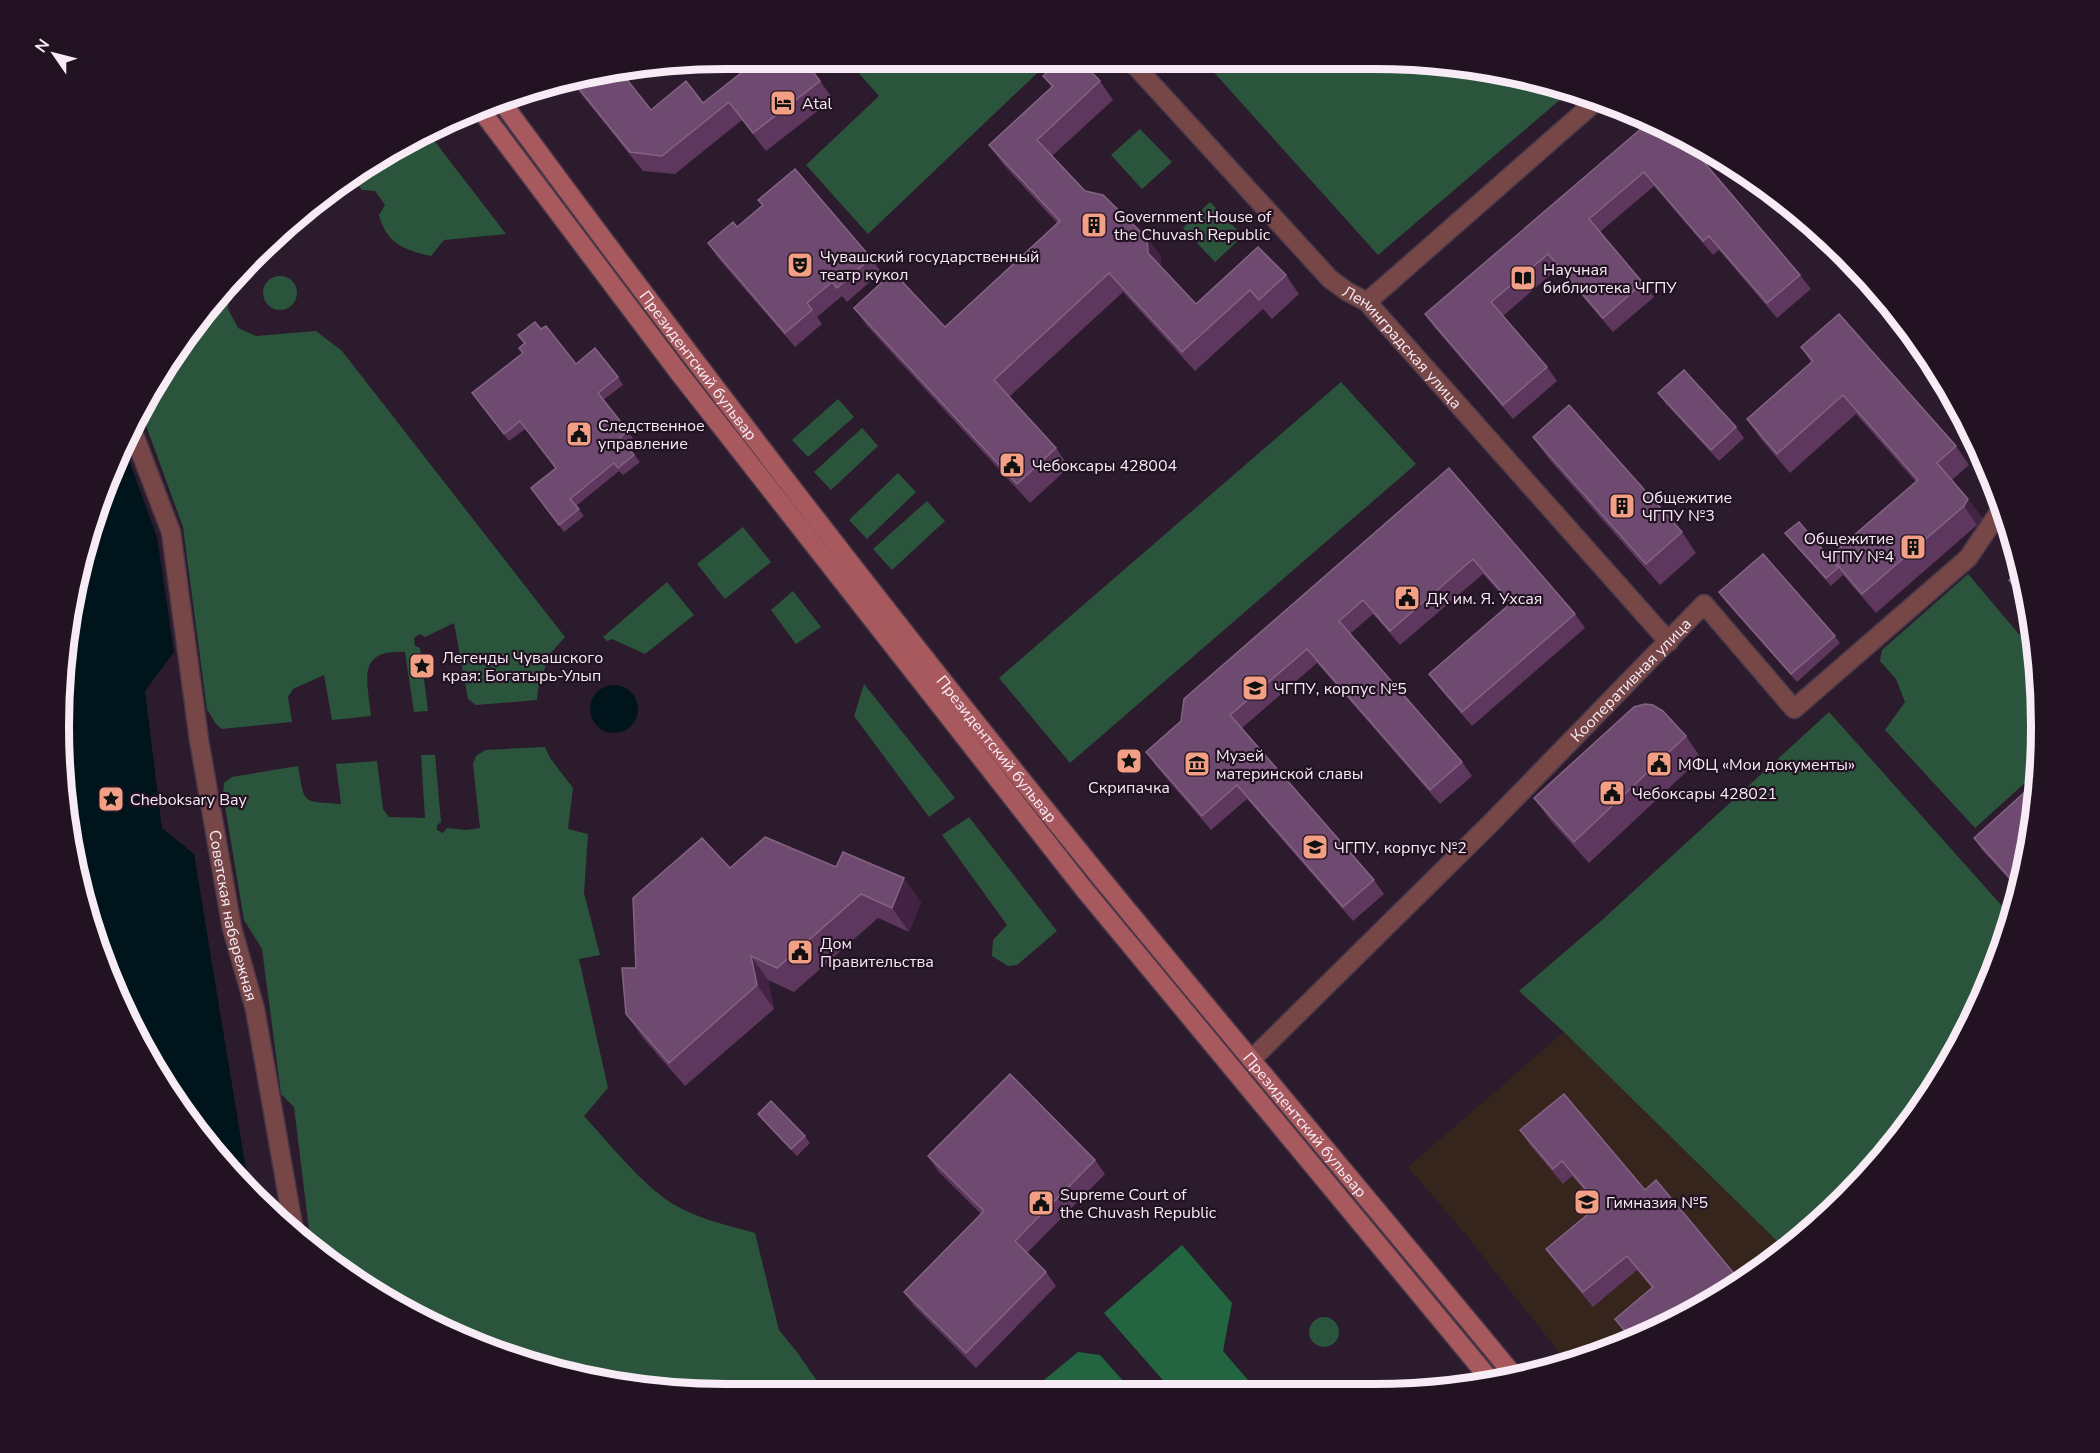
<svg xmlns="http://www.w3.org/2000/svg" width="2100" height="1453" font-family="'Nunito Sans',sans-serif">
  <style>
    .education { fill: #36251d }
    .green { fill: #2b543c }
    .forest { fill: #236541 }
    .water { fill: #00141c }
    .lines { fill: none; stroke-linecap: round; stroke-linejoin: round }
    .street-casing { stroke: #483848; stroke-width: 21 }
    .secondary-casing { stroke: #483848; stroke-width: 21 }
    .street { stroke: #774748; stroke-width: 18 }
    .secondary { stroke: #a7595d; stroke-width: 18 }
    .wall { fill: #5e375f }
    .shaded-wall { fill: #432344 }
    .building { fill: #6f4a70; stroke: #846385; stroke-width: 1.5 }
    .labels { text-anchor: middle; stroke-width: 4.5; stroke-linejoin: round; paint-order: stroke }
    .poi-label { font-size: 16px; fill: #f7ebf6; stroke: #221222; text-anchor: start }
    .street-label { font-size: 16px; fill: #f7ebf6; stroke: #221222 }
    .rim { fill: none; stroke: #f7ebf6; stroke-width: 8 }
  </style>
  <rect width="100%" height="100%" fill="#2c1b2c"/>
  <path class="education" d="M1564 1032 1785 1249 1745 1282 1669 1325 1566 1361 1467 1236 1408 1167Z"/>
  <g class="green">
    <path d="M846 59H1052L868 234 806 165 879 96Z"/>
    <path d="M1202 59H1374L1503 71 1568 93 1378 255Z"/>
    <path d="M1140 129 1172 162 1142 189 1111 155Z"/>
    <path d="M426 130 506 234 444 240 431 256C404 250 386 243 379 215L385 205 375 191 362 190 350 176Z"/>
    <path d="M1210 202 1243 236 1215 262 1183 228Z"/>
    <path d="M248 266 249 269 229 292 228 309 238 328 256 336 316 331 342 351 565 637 549 655 538 689 537 700 476 705 468 699 454 623 425 637 420 634 414 638 415 646 420 648 428 711 414 712 405 652C355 649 368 682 371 716L332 720 324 675 293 689 288 697 292 722 222 729C212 722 214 718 207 710L183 527 140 409 148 392 224 286Z"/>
    <circle cx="280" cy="293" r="17"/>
    <path d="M1341 382 1416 464 1070 763 999 678Z"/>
    <path d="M838 399 854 417 808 457 792 440Z"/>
    <path d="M862 428 878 446 831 490 814 472Z"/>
    <path d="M898 473 916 492 867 539 849 520Z"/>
    <path d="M927 501 945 521 892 570 873 549Z"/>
    <path d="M743 527 771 562 725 599 697 564Z"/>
    <path d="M1968 574 2034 652 2041 727 2037 772 1975 828 1885 730 1905 702 1896 679 1880 661 1882 650Z"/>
    <path d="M667 582 694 615 645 654 612 639 607 641 603 637Z"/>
    <path d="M793 591 821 627 796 644 771 610Z"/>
    <path d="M864 684 955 798 929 817 854 716Z"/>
    <path d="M1829 712 2011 916 1991 982 1929 1098 1846 1199 1785 1249 1564 1032 1519 991 1601 921Z"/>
    <path d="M545 747 550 758 573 788 568 829 588 834 584 893 600 955 579 959 608 1088 584 1116C609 1143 642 1185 673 1204 698 1219 727 1225 755 1233L779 1330 797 1352 826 1394H726L596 1382 471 1344 355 1282 311 1246 294 1107 281 1094 262 949 244 920 223 794 224 783 232 777 298 766C305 805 301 801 341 804L336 764 377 761 383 809 389 817 425 818 421 755H435L441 822 437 825V830L443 833 447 828 467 830 480 828 473 764 476 756 485 750Z"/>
    <path d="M969 817 1057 931 1017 965 1008 966 992 956 993 940 1007 925 942 835Z"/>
    <circle cx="1324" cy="1332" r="15"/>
  </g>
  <g class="forest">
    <path d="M1182 1245 1232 1303 1223 1351 1260 1394H1175L1104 1313Z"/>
    <path d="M1078 1352 1100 1355 1125 1383 1124 1394H1027Z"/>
  </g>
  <g class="water">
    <path d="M123 444 157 537 174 652 145 691 162 828 194 854 250 1194 171 1098 128 1022 71 856 60 770 64 640 109 471Z"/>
    <circle cx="614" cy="709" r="24"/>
  </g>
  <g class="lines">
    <g class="street-casing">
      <g id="street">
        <path id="s1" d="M1129 59 1330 279 1348 292 1367 302 1669 642"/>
        <path d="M1367 302 1595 102"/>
        <path id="s2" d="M131 427 171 532 199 740 232 928 255 1009 294 1231"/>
        <path id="s3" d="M1252 1059 1491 823 1704 604 1794 709 1968 558 2002 508"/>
      </g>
    </g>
    <g class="secondary-casing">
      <g id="secondary">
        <path id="s4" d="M501 101C694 363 892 621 1097 873 1235 1042 1377 1209 1516 1378"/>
        <path d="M480 109 679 373 1083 888 1493 1383"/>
      </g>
    </g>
    <use href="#street" class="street"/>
    <use href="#secondary" class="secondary"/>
  </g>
  <g class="wall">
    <path d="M621 72 651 110 703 103 820 81 833 99 766 151 742 120 675 174 643 171 569 79Z"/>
    <path d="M1043 76 1100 81 1113 100 1052 156 1085 191 1147 238 1161 257V267L1196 304 1286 275 1299 294 1272 319 1263 309 1195 371 1123 292 1009 397 1056 448 1069 467 1030 503 868 327 854 308 945 327 1057 223 1003 164 989 145 1052 88Z"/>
    <path d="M1650 121 1800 275 1811 289 1777 318 1719 250 1713 255 1654 186 1600 232 1643 283 1654 297 1613 332 1558 268 1503 316 1547 367 1557 381 1513 419 1435 328 1425 314Z"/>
    <path d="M758 200 871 258 881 272 847 302 842 296 817 317 822 324 795 347 718 258 708 243 737 227 762 205Z"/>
    <path d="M541 329 576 364 618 377 623 385 603 400 633 438 626 444 640 462 623 475 619 471 576 506 584 516 564 532 531 488 556 468 525 429 509 441 472 393 522 353 524 344 518 335Z"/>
    <path d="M1801 347 1956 446 1969 465 1952 480 1968 499 1982 518 1977 525 1876 613 1843 575 1831 586 1791 541 1785 533 1838 568 1830 556 1916 482 1856 414 1790 473 1760 438 1747 419 1811 362Z"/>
    <path d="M1658 393 1736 427 1744 438 1719 461 1666 404Z"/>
    <path d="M1533 437 1682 532 1696 553 1660 585 1548 458Z"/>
    <path d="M1449 468 1575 614 1585 628 1472 726 1439 688 1429 674 1510 604 1483 574 1400 645 1373 614 1350 634 1462 762 1472 776 1440 804 1317 663 1242 728 1374 880 1384 894 1353 921 1247 799 1211 830 1156 766 1146 752 1181 721Z"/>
    <path d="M2009 580 2029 597 2030 608 2024 601Z"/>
    <path d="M1719 592 1835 636 1840 643 1797 682 1724 600Z"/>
    <path d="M1686 736 1701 758 1589 863 1550 820 1534 798Z"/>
    <path d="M1974 838 2029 857 2019 890 1982 850Z"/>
    <path d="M730 868 921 902 909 932 878 918 794 992 768 980 774 1009 685 1086 643 1038 626 1014 636 968Z"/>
    <path d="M758 1114 805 1136 810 1143 797 1156 763 1121Z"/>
    <path d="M1520 1130 1645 1190 1669 1325 1630 1339 1615 1319 1652 1288 1637 1270 1593 1307 1556 1263 1546 1249 1598 1206 1572 1176 1563 1184 1530 1145Z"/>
    <path d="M928 1156 1095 1160 1105 1174 1027 1253 1046 1272 1056 1286 976 1368 914 1306 904 1292 981 1214 938 1171Z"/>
  </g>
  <g class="shaded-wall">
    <path d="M1147 238 1161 257V272L1148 253Z"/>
    <path d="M1968 499 1982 518 1977 525 1964 506Z"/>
    <path d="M904 878 921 902 909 932 892 908Z"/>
    <path d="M751 956 768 980 774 1009 757 985Z"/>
  </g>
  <g class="building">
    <path d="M760 58H803L820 81 753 133 729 102 662 156 630 152 571 79 621 72 651 110 686 81 703 103Z"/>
    <path d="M1063 58H1078L1100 81 1037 140 1085 191 1103 195 1147 238 1148 253 1196 304 1258 247 1286 275 1259 300 1250 290 1182 352 1109 273 994 380 1056 448 1017 484 854 308 893 272 945 327 1060 221 989 145 1053 86 1043 76Z"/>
    <path d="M1650 121 1669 128 1681 135 1800 275 1767 303 1709 236 1703 241 1644 172 1589 219 1643 283 1603 318 1548 254 1491 302 1547 367 1503 405 1425 314Z"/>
    <path d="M795 169 871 258 837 288 832 282 807 303 812 310 785 333 708 243 733 222 737 227 763 205 758 200Z"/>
    <path d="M1839 314 1956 446 1937 463 1968 499 1964 506 1862 594 1830 556 1918 480 1843 395 1777 454 1747 419 1813 361 1801 347Z"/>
    <path d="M535 322 541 329 546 326 576 364 595 348 618 377 598 393 628 431 620 437 634 455 618 468 614 463 570 499 579 509 559 525 531 488 556 468 520 421 504 434 472 393 523 353 519 348 525 343 518 335Z"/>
    <path d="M1684 370 1736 427 1711 450 1658 393Z"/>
    <path d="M1569 405 1682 532 1646 564 1533 437Z"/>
    <path d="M1449 468 1575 614 1462 712 1429 674 1511 603 1473 559 1390 631 1363 600 1339 621 1462 762 1430 790 1307 649 1230 715 1374 880 1343 907 1237 785 1202 816 1146 752 1181 721 1184 699Z"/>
    <path d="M1799 522 1838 568 1826 578 1785 533Z"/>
    <path d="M1763 554 1835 636 1791 674 1719 592Z"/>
    <path d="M2021 570 2029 597V604L2009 580Z"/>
    <path d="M1645 704 1653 705 1663 711 1686 736 1574 842 1534 798 1634 707Z"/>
    <path d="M2036 782 2029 857 2019 888 1974 838Z"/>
    <path d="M765 837 836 867 843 852 904 878 892 908 861 894 777 968 751 956 757 985 669 1063 626 1014 622 968H636L633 898 702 838 730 868Z"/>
    <path d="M1010 1074 1095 1160 1015 1241 1046 1272 966 1353 904 1292 984 1211 928 1156Z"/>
    <path d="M1564 1094 1645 1190 1656 1180 1742 1283 1669 1325 1631 1338 1615 1319 1653 1287 1627 1256 1583 1292 1546 1249 1599 1205 1562 1161 1553 1169 1520 1130Z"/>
    <path d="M771 1101 805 1136 791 1149 758 1114Z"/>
  </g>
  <defs>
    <g id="hotel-square" transform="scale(1.35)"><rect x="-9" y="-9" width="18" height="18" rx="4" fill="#f39f85" stroke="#221222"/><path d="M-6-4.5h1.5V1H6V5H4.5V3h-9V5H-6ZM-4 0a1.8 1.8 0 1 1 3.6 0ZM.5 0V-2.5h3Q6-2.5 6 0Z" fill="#111"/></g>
    <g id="building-square" transform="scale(1.35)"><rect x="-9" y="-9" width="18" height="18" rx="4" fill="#f39f85" stroke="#221222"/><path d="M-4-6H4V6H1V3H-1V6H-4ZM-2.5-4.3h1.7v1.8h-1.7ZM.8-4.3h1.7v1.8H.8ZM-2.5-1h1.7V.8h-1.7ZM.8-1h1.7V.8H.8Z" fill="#111"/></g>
    <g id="theatre-square" transform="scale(1.35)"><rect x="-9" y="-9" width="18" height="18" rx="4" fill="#f39f85" stroke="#221222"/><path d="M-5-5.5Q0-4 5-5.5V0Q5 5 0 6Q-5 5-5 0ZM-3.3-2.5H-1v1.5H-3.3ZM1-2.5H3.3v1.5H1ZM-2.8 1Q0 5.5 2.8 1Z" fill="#111"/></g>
    <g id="library-square" transform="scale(1.35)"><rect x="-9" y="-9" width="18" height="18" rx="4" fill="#f39f85" stroke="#221222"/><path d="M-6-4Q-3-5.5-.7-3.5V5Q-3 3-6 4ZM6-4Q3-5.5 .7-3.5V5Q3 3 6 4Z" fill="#111"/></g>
    <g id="civic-square" transform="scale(1.35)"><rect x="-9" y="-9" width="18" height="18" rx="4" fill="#f39f85" stroke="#221222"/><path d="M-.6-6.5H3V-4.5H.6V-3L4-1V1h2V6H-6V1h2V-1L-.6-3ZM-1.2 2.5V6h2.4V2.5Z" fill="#111"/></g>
    <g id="sight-square" transform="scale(1.35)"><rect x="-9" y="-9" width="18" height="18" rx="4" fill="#f39f85" stroke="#221222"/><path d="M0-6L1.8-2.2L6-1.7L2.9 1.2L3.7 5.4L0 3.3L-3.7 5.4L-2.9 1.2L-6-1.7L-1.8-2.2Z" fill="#111"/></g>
    <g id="university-square" transform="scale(1.35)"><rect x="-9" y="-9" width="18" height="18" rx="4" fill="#f39f85" stroke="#221222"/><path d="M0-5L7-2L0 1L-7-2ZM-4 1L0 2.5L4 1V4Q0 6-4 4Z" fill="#111"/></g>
    <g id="museum-square" transform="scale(1.35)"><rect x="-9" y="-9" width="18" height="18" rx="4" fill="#f39f85" stroke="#221222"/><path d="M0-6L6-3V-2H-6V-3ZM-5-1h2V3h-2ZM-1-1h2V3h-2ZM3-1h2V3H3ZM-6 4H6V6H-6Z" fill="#111"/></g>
    <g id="school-square" transform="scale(1.35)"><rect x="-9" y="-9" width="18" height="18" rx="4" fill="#f39f85" stroke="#221222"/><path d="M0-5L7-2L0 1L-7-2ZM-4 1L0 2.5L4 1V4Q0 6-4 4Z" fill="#111"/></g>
  </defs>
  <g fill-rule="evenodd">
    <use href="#hotel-square" x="783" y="103"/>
    <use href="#building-square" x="1094" y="225"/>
    <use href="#theatre-square" x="800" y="265"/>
    <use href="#library-square" x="1523" y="278"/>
    <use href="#civic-square" x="579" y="434"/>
    <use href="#civic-square" x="1012" y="465"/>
    <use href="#building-square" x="1622" y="506"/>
    <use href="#building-square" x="1913" y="547"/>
    <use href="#civic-square" x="1407" y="598"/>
    <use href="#sight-square" x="422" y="666"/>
    <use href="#university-square" x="1255" y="688"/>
    <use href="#sight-square" x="1129" y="761"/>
    <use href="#museum-square" x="1197" y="764"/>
    <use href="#civic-square" x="1659" y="764"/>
    <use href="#civic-square" x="1612" y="793"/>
    <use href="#sight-square" x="111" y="799"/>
    <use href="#university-square" x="1315" y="847"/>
    <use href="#civic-square" x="800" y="952"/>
    <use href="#school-square" x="1587" y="1202"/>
    <use href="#civic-square" x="1041" y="1203"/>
  </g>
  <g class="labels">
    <g class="poi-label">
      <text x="802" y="109">Atal</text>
      <text x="1114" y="222">Government House of<tspan x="1114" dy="18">the Chuvash Republic</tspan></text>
      <text x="820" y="262">Чувашский государственный<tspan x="820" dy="18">театр кукол</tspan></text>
      <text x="1543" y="275">Научная<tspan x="1543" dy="18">библиотека ЧГПУ</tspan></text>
      <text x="598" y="431">Следственное<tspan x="598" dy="18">управление</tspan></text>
      <text x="1032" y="471">Чебоксары 428004</text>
      <text x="1642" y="503">Общежитие<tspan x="1642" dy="18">ЧГПУ №3</tspan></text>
      <text x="1894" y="544" text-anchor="end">Общежитие<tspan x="1894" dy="18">ЧГПУ №4</tspan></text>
      <text x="1426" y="604">ДК им. Я. Ухсая</text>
      <text x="442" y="663">Легенды Чувашского<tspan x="442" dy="18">края: Богатырь-Улып</tspan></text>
      <text x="1274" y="694">ЧГПУ, корпус №5</text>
      <text x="1216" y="761">Музей<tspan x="1216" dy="18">материнской славы</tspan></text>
      <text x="1678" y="770">МФЦ «Мои документы»</text>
      <text x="1129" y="793" text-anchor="middle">Скрипачка</text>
      <text x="1632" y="799">Чебоксары 428021</text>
      <text x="130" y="805">Cheboksary Bay</text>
      <text x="1334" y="853">ЧГПУ, корпус №2</text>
      <text x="820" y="949">Дом<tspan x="820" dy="18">Правительства</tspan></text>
      <text x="1060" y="1200">Supreme Court of<tspan x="1060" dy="18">the Chuvash Republic</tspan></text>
      <text x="1606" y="1208">Гимназия №5</text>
    </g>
    <g class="street-label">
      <text dy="6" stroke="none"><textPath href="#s1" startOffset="398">Ленинградская улица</textPath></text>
      <text dy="6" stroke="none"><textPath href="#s4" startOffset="330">Президентский бульвар</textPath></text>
      <text dy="6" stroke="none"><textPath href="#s3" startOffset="536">Кооперативная улица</textPath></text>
      <text dy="6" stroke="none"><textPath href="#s4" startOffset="816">Президентский бульвар</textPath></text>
      <text dy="6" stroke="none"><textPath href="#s2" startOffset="501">Советская набережная</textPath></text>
      <text dy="6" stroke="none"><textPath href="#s4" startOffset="1302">Президентский бульвар</textPath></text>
    </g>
  </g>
  <path d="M0 0H2100V1453H0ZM726 69H1374A657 657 0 0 1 2031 726V727A657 657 0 0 1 1374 1384H726A657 657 0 0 1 69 727V726A657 657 0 0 1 726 69Z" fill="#221222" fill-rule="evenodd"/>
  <path class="rim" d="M726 69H1374A657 657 0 0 1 2031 726V727A657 657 0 0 1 1374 1384H726A657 657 0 0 1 69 727V726A657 657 0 0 1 726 69Z"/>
  <g transform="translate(54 54) rotate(305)" stroke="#221222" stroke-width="4.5" paint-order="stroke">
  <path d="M0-4.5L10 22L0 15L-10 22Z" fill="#f7ebf6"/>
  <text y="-9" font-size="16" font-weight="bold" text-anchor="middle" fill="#f7ebf6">N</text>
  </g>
</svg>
